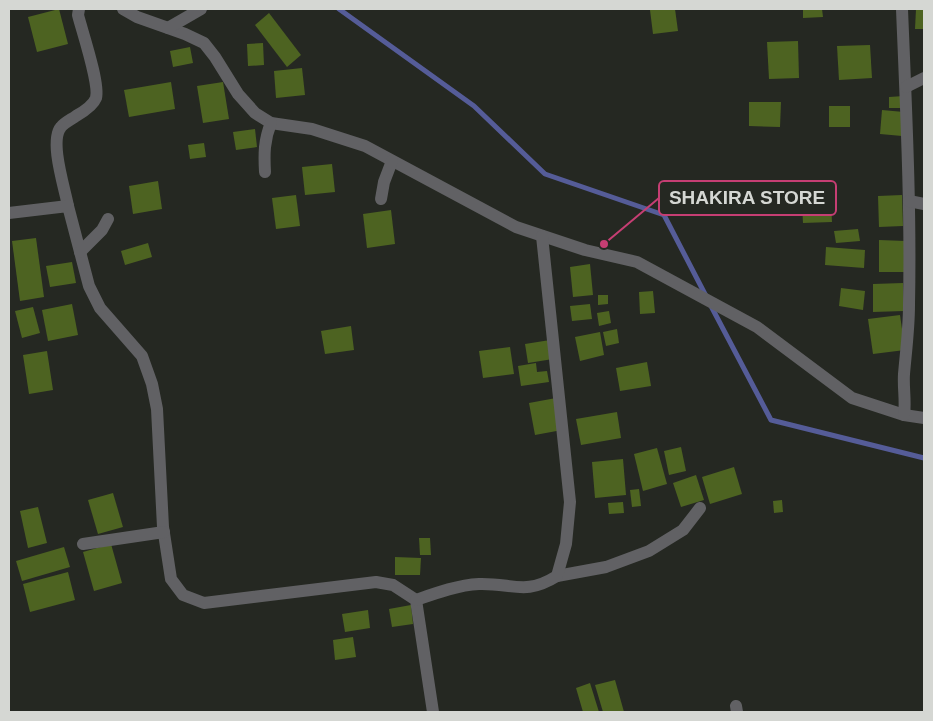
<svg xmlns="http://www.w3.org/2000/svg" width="933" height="721" font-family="Arial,sans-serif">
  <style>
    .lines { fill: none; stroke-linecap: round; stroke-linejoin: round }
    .stream { stroke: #555c98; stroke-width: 5 }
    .building { fill: #4d6321 }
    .minor { stroke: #616164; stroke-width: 12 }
    .leader { fill: none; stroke: #c63e73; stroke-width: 2 }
    .callout-dot { fill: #c63e73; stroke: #252822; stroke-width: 2 }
    .callout { fill: #252822; stroke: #c63e73; stroke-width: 2 }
    .callout-label { font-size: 19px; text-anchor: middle; font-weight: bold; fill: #d5d7d3 }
  </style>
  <rect width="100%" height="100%" fill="#252822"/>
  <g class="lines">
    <g class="stream">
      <path d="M339 9 474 106 545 174 664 215 706 296"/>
      <path d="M711 306 771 420 924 458"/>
    </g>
  </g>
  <g class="building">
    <path d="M59 9 68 44 37 52 28 17Z"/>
    <path d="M675 9 678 31 653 34 650 10Z"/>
    <path d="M803 9H822L823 17 803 18Z"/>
    <path d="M916 9H924V29H915Z"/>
    <path d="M269 13 301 55 287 67 255 25Z"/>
    <path d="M798 41 799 78 769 79 767 42Z"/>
    <path d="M263 43 264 65 248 66 247 44Z"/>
    <path d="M870 45 872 78 839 80 837 46Z"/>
    <path d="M190 47 193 63 173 67 170 51Z"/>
    <path d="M302 68 305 95 276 98 274 71Z"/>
    <path d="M171 82 175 109 129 117 124 90Z"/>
    <path d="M223 82 229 119 203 123 197 86Z"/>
    <path d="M904 96 905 108H889V97Z"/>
    <path d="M749 102H781L780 127 749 126Z"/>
    <rect x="829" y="106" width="21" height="21"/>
    <path d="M882 110 904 112 902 136 880 134Z"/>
    <path d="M255 129 257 147 236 150 233 132Z"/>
    <path d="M204 143 206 157 190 159 188 145Z"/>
    <path d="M332 164 335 192 305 195 302 167Z"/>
    <path d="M158 181 162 209 133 214 129 186Z"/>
    <path d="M296 195 300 226 276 229 272 198Z"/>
    <path d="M902 195 903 226 879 227 878 196Z"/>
    <path d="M831 204 832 222 803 223 802 205Z"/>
    <path d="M391 210 395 244 367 248 363 214Z"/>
    <path d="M858 229 860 241 836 243 834 231Z"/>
    <path d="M36 238 44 297 20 301 12 241Z"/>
    <path d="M879 240 906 241 905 272H879Z"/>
    <path d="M148 243 152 257 125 265 121 251Z"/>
    <path d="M826 247 865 250 864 268 825 265Z"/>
    <path d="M72 262 76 283 50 287 46 266Z"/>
    <path d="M590 264 593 295 573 297 570 267Z"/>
    <path d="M903 283 904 311 873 312V284Z"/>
    <path d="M841 288 865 291 863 310 839 306Z"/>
    <path d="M653 291 655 313 640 314 639 292Z"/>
    <path d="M598 295H608V304L598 305Z"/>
    <path d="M72 304 78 335 48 341 42 310Z"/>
    <path d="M590 304 592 319 572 321 570 306Z"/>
    <path d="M33 307 40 333 22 338 15 311Z"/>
    <path d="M609 311 611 323 599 326 597 313Z"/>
    <path d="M900 315 905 350 873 354 868 319Z"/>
    <path d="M351 326 354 350 325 354 321 331Z"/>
    <path d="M617 329 619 343 606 346 603 332Z"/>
    <path d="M600 332 604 355 580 361 575 337Z"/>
    <path d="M550 340 553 359 528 363 525 344Z"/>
    <path d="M510 347 514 374 483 378 479 351Z"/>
    <path d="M47 351 53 390 29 394 23 355Z"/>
    <path d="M647 362 651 386 620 391 616 368Z"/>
    <path d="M536 363 537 372 547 371 549 382 521 386 518 366Z"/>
    <path d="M556 398 562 430 535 435 529 403Z"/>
    <path d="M617 412 621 438 581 445 576 419Z"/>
    <path d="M681 447 686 471 669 475 664 451Z"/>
    <path d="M657 448 667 484 643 491 634 454Z"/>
    <path d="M623 459 626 495 595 498 592 462Z"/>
    <path d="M734 467 742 494 710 504 702 477Z"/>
    <path d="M696 475 704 500 681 507 673 483Z"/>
    <path d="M639 489 641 506 632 507 630 490Z"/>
    <path d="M113 493 123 527 98 534 88 500Z"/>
    <path d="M782 500 783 512 774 513 773 501Z"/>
    <path d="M623 502 624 513 609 514 608 503Z"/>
    <path d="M38 507 47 543 28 548 20 511Z"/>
    <path d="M419 538H430L431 555H420Z"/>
    <path d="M111 544 122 583 94 591 83 552Z"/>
    <path d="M64 547 70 567 22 581 16 561Z"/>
    <path d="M395 557 421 558 420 575H395Z"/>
    <path d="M68 572 75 600 30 612 23 584Z"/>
    <path d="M411 605 413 624 392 627 389 609Z"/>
    <path d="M368 610 370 628 345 632 342 614Z"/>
    <path d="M353 637 356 657 335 660 333 640Z"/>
    <path d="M615 680 624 712H603L595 685Z"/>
    <path d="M590 683 599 712H583L576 688Z"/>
  </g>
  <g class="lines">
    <g class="minor">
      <path d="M123 9 137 17 185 34 204 43 215 57 238 94 255 113 271 123 312 129 365 146 516 227 585 250 637 262 757 327 852 398 904 415 924 418"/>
      <path d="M902 9C906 108 911 206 909 305 909 328 906 351 904 374 903 388 906 401 904 415"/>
      <path d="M168 28 201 9"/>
      <path d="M906 87 924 78"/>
      <path d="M265 172C264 154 264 140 271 123"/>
      <path d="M381 199 384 182 392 161"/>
      <path d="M909 201 924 204"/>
      <path d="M68 206C65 189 49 141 61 127 64 123 72 119 76 116 83 112 93 106 96 98 100 84 82 31 78 15L79 9"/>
      <path d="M9 213 68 206 89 286 100 308 142 356 152 384 157 409 163 527 171 579 183 595 204 603 376 582 393 585 416 600 433 712"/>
      <path d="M80 252 102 230 108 219"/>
      <path d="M83 544 164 532"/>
      <path d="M557 576 606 567 649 551 683 530 700 508"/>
      <path d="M416 600C436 593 458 585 479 584 513 583 525 596 557 576L566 544 570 502 542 236"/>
      <path d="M736 706 737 712"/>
    </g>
  </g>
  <path class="leader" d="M604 244L659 198"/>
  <circle class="callout-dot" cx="604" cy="244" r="5"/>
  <rect class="callout" x="659" y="181" width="177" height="34" rx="5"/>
  <g class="callout-label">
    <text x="747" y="204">SHAKIRA STORE</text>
  </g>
  <rect width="933" height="721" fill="none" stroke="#d5d7d3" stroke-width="20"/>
</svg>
